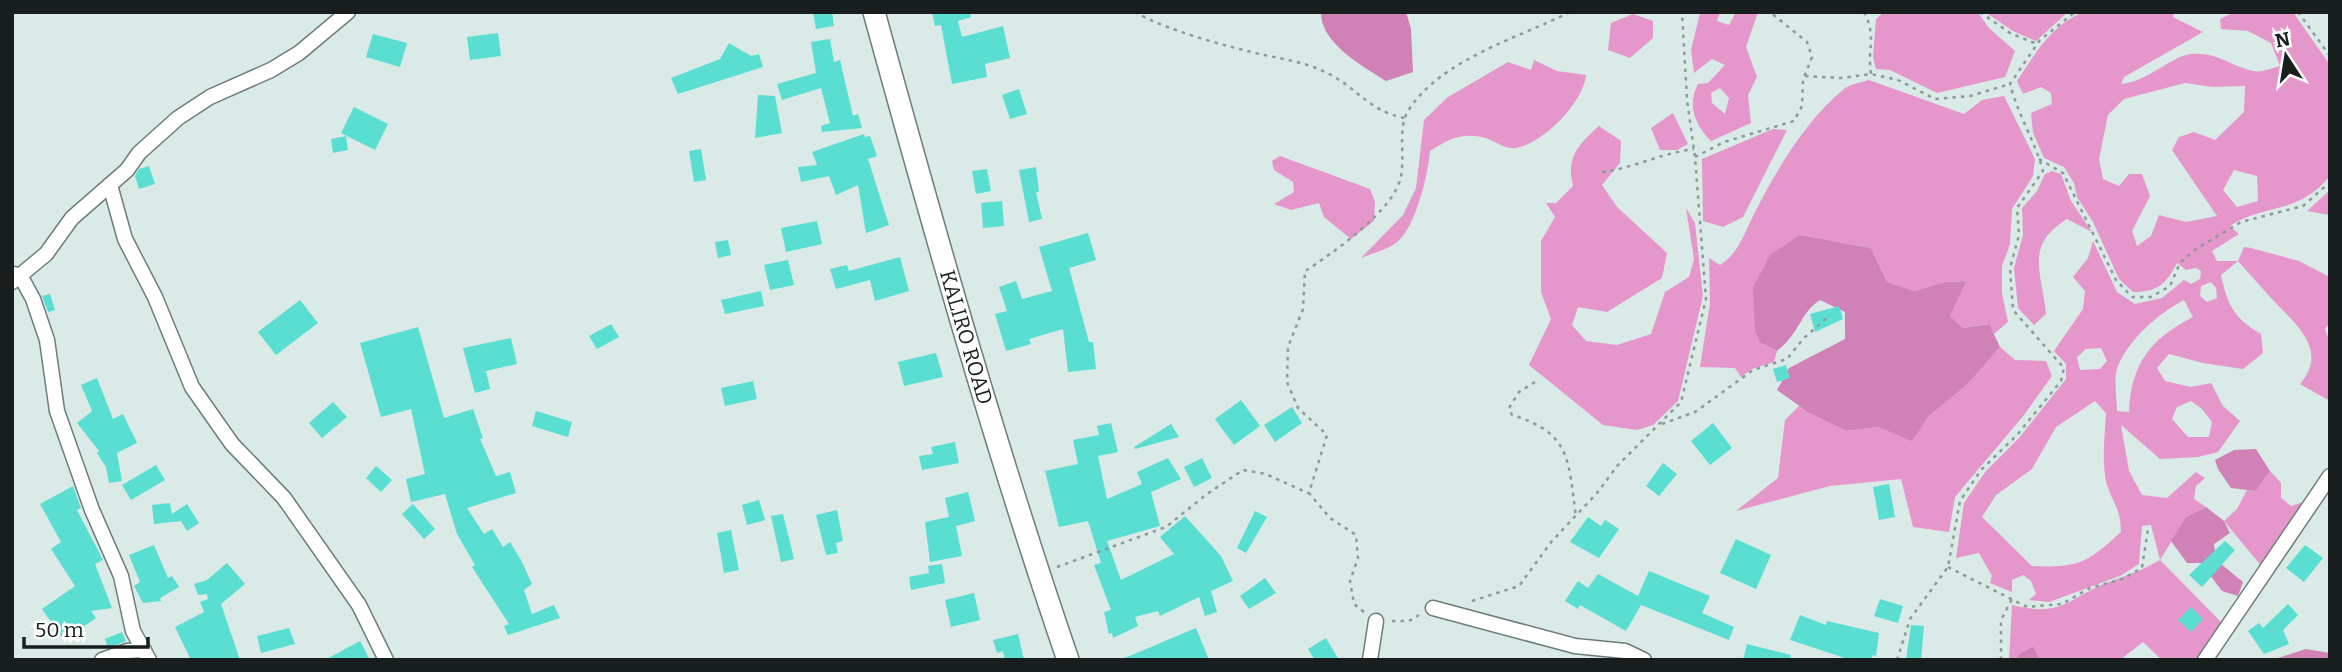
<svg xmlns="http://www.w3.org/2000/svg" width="2342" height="672" font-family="Bitter,serif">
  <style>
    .green { fill: #e596ca; fill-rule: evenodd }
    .forest { fill: #d082b6 }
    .building { fill: #59ded1 }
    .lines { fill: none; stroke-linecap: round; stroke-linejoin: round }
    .street-casing { stroke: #6e7d7b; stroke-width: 17 }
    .secondary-casing { stroke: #6e7d7b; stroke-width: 24 }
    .path { stroke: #8d9a97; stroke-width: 2.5; stroke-dasharray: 3.5 5; stroke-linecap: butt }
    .street { stroke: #fff; stroke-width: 14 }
    .secondary { stroke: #fff; stroke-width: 21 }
    .labels { text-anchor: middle; stroke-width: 7; stroke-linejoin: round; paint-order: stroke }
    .street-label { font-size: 21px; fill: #171e1d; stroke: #fff }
  </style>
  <rect width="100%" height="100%" fill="#d9eae7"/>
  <g class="green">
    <path d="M1720 12 1717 21 1729 25 1736 12H1758L1746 47 1757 77 1748 95 1751 123 1711 141C1695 125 1687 105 1698 84L1708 83 1725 65 1712 59 1694 73 1691 50 1700 13ZM1720 88 1729 98 1725 114 1712 103 1711 93Z"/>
    <path d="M1884 12 1979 14 1989 28 2015 51 2005 77 1937 93 1890 70 1876 69 1873 57 1876 19Z"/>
    <path d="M1985 12H2068L2036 41 2013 31Z"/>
    <path d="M2083 12H2174L2173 17 2203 32 2124 77 2121 84C2148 82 2171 56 2191 54 2218 52 2230 66 2253 71 2261 73 2272 68 2280 66L2271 43 2248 31 2221 29 2220 19 2235 12H2293L2330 65V176C2297 216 2264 203 2230 226L2239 234 2212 251 2217 261H2238L2244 247 2251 248 2299 261 2330 277V323L2325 329 2330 343V401L2300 384C2330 349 2294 323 2271 298 2260 286 2249 273 2238 261L2221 275C2227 305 2235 319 2261 334L2263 353 2243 369 2203 363 2169 354 2157 368 2165 381 2191 387 2211 383 2223 406 2240 421 2218 452 2198 457 2160 459 2121 425 2129 471 2142 495 2167 498 2196 472 2205 478 2196 486 2194 499 2206 507 2186 517 2160 560 2223 624 2200 660H2162L2143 642 2120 660H2040L2033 646 2018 655 2017 660H2009L2012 605C2064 618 2067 598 2109 582 2128 575 2143 570 2160 560L2151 525 2142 526 2139 564 2120 576 2049 602 2029 600 2036 594 2031 581 2023 575 2012 580V592L1990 583 1992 576 1979 553 1956 558 1964 503 1986 471 2019 438 2066 379V364L2054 351 2083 309 2085 291 2073 277 2088 258 2093 241 2117 292 2135 304 2162 298 2184 280 2191 284 2200 279 2201 271 2196 268 2186 270 2177 263C2166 284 2158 292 2133 292L2119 279 2093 222 2077 197 2074 183 2064 167 2044 158 2033 133 2031 113 2052 104 2051 93 2041 87 2023 94 2017 81C2035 54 2051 25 2083 12ZM2185 83 2213 87 2245 86 2244 112 2215 140 2194 132 2179 137 2172 150 2217 216 2186 222 2159 215 2151 236 2137 246 2132 231 2150 196 2142 174H2129L2119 186 2103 179 2099 159 2108 115 2124 99ZM2234 170 2257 176 2258 201 2237 207 2223 190ZM2211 282 2216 288 2217 298 2207 302 2200 296 2201 286ZM2184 300 2193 317C2150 339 2131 364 2129 412L2117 411C2117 398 2113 377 2118 366 2130 338 2158 314 2184 300ZM2101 348 2107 361 2100 369 2080 370 2077 357 2086 349ZM2095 401 2106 413C2105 436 2101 463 2107 485 2114 506 2120 506 2121 532 2087 563 2079 568 2032 566L1982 517 1996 495 2032 469 2056 427ZM2191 401 2202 409 2212 422 2209 437H2188L2172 419 2177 407Z"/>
    <path d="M1633 14 1653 21V38L1630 58 1608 50 1611 23Z"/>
    <path d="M1534 60 1557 71 1586 75C1584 102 1540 148 1512 148 1505 148 1497 143 1491 140 1467 131 1451 137 1430 151 1428 174 1416 228 1396 243 1387 250 1372 253 1361 258L1403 215 1416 188 1424 120 1448 97 1508 62 1531 70Z"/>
    <path d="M1869 80 1964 114 1982 100 2004 96 2035 159 2033 176 2012 209 2010 244 2002 266V293L2008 322 1994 334 1988 324 1963 328 1950 316 1965 281 1944 282 1915 291 1887 282 1871 248 1800 235 1761 343 1777 351 1774 362 1752 369 1741 377 1735 368 1700 367 1710 303 1709 258 1720 265C1740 252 1744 233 1755 212 1777 169 1806 120 1844 89 1849 84 1861 83 1869 80Z"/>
    <path d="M1673 113 1688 144 1677 150H1660L1651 128Z"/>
    <path d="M1599 126 1621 141 1620 163 1602 185 1617 207 1667 253 1662 278 1607 312 1578 307 1572 325 1586 341 1617 345 1651 334 1665 292 1689 277 1694 259 1686 208 1695 223 1703 296 1678 401 1653 425 1637 430 1603 425 1529 365 1551 319 1541 292V241L1555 217 1546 203H1556L1573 186C1566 157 1578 145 1599 126Z"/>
    <path d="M1773 129 1787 130 1743 217 1723 227 1703 221 1702 159Z"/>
    <path d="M1280 156 1370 189 1375 202 1374 221 1351 239 1324 217 1319 203 1291 210 1274 204 1294 192 1293 182 1274 170 1272 161Z"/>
    <path d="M2052 171 2061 174 2071 201 2092 232 2067 219C2024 246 2042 271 2046 314L2034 325 2018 308 2014 268 2023 235 2022 208 2037 191 2045 174Z"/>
    <path d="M2330 190V215L2307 211Z"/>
    <path d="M2000 347 2015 360 2046 361 2052 376 2024 415 1955 497 1949 532 1913 527 1901 479 1830 486 1736 511 1778 478 1785 420 1799 406 1847 431 1878 427 1912 440 1929 416 1968 384Z"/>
    <path d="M2270 471 2281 483V498L2291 506 2307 501 2263 568 2224 521 2237 509 2247 490 2256 491Z"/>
  </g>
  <g class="forest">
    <path d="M1321 12H1406L1411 29 1413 72 1386 81C1364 67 1320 43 1321 12Z"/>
    <path d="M1800 235 1871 248 1887 282 1915 291 1944 282 1966 281 1950 316 1963 328 1989 324 2000 347 1968 384 1929 416 1912 441 1878 427 1847 431 1808 412 1777 390 1789 368 1845 339V312L1820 300C1800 313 1800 333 1777 351L1761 343 1755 332 1753 288 1770 255Z"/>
    <path d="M2256 449 2270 471 2256 491 2231 488 2218 469 2215 460 2234 450Z"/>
    <path d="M2206 507 2224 521 2230 533 2214 544 2216 560 2243 582 2238 596 2222 591 2201 563H2187L2171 541 2186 517Z"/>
    <path d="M2033 646 2040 660H2017L2018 655Z"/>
    <path d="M2306 649 2330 653V660H2272Z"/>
  </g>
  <g class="building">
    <path d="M813 12H832L834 26 816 29Z"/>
    <path d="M932 12H970L971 17 958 21 962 37 1003 26 1010 58 985 64 987 77 952 84 941 25 935 26Z"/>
    <path d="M498 33 501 56 470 60 467 37Z"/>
    <path d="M373 34 407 43 400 67 366 57Z"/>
    <path d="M830 39 834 62 840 60 853 116 858 114 862 128 822 132 821 126 830 123 821 88 782 100 777 84 816 73 811 42Z"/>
    <path d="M729 43 751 56 759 54 763 67 678 94 671 78 720 59Z"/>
    <path d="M1019 89 1027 114 1010 119 1002 95Z"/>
    <path d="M758 95 775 96 782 133 755 138Z"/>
    <path d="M354 107 388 124 375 150 341 133Z"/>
    <path d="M864 134 865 137 870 136 877 156 868 159 889 225 866 233 858 185 836 195 829 176 801 182 798 167 817 165 812 152Z"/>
    <path d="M346 136 348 150 333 153 331 139Z"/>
    <path d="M701 149 706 180 694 182 689 151Z"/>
    <path d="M149 166 155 184 139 189 135 176 139 169Z"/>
    <path d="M1036 167 1039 192H1036L1042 219 1029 222 1019 170Z"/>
    <path d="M987 169 991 191 976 194 972 171Z"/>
    <path d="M1002 201 1004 226 983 228 981 203Z"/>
    <path d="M817 221 822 244 786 252 781 228Z"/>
    <path d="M1088 233 1096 260 1069 268 1089 342H1093L1096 369 1068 372 1063 329 1029 339 1031 344 1006 351 995 314 1007 311 999 287 1016 281 1022 299 1052 291 1039 247Z"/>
    <path d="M728 240 731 255 718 258 715 242Z"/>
    <path d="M900 257 909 291 875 301 870 280 836 289 830 269 847 265 849 271Z"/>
    <path d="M788 260 794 285 770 290 764 265Z"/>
    <path d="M761 291 764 306 725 314 721 300Z"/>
    <path d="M50 294 55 310 48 312 42 296Z"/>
    <path d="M300 300 318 323 276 355 258 332Z"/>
    <path d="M1839 306 1843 319 1815 332 1810 314Z"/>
    <path d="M611 324 619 337 597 349 589 336Z"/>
    <path d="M418 327 444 418 473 409 483 438 480 439 496 476 510 472 516 493 467 508 484 534 492 529 503 547 510 542 521 560 532 584 524 590 532 614 554 605 560 618 508 635 504 626 509 624 472 567 475 565 457 534 445 494 411 502 406 479 425 474 411 409 381 417 360 343Z"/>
    <path d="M511 338 517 364 486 371 490 389 475 393 463 348Z"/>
    <path d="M936 353 943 377 904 386 898 362Z"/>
    <path d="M1786 365 1790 378 1777 382 1773 369Z"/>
    <path d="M97 378 113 419 123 414 137 443 117 453 122 481 109 483 106 467 97 453 99 451 77 423 92 411 81 385Z"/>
    <path d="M753 381 757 399 725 406 721 388Z"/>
    <path d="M1241 400 1260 426 1234 445 1215 419Z"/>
    <path d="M333 402 347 417 322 438 309 423Z"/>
    <path d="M1292 407 1302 423 1275 442 1264 425Z"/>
    <path d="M536 411 572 422 568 437 532 426Z"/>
    <path d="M1111 423 1118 452 1098 456 1107 499 1142 484 1137 472 1168 458 1181 479 1151 492 1160 526 1107 541 1121 580 1174 554 1160 537 1185 516 1221 556 1233 581 1211 591 1217 612 1205 616 1199 597 1160 616 1158 611 1135 617 1138 626 1113 638 1112 633 1109 634 1104 612 1111 610 1094 565 1101 563 1088 521 1059 527 1045 471 1078 464 1073 440 1099 435 1097 426Z"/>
    <path d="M1713 423 1732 448 1710 465 1691 441Z"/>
    <path d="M1171 424 1179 437 1135 449 1134 447Z"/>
    <path d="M955 442 959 463 922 470 919 456 933 454 931 447Z"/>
    <path d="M1202 458 1212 478 1194 487 1184 467Z"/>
    <path d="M1663 463 1677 474 1659 496 1646 486Z"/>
    <path d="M156 465 165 480 131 500 122 485Z"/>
    <path d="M376 466 392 480 381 492 366 478Z"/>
    <path d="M1889 484 1895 517 1879 520 1873 487Z"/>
    <path d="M73 486 81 508 77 510 103 560 95 564 112 608 91 611 96 618 64 640 42 609 75 586 51 549 61 542 40 504Z"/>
    <path d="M968 492 975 521 956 526 962 556 930 562 925 522 949 517 945 498Z"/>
    <path d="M759 500 765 520 747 525 742 505Z"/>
    <path d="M170 503 172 514 187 504 199 523 187 531 181 521 154 524 152 505Z"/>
    <path d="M413 504 435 529 424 539 402 514Z"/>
    <path d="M837 510 843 541 836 543 838 553 826 555 816 515Z"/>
    <path d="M1255 511 1267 517 1246 553 1237 548Z"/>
    <path d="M783 514 794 559 781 562 771 516Z"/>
    <path d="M1588 517 1601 526 1605 520 1619 529 1599 558 1570 542Z"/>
    <path d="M731 530 739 570 724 573 717 533Z"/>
    <path d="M1736 539 1771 555 1756 589 1720 573Z"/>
    <path d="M2225 541 2235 550 2202 587 2189 575Z"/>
    <path d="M154 545 168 578 172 576 179 587 160 598 161 601 143 603 134 586 140 582 129 555Z"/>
    <path d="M2305 545 2323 558 2304 582 2286 568Z"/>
    <path d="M227 563 245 584 221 604 240 660H191L175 627 204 612 200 602 208 599 207 594 198 595 194 584 207 580Z"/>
    <path d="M942 564 945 583 911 590 909 577 929 573 928 566Z"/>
    <path d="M1649 571 1710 596 1702 613 1734 627 1729 640 1641 605 1626 631 1580 605 1578 609 1565 601 1578 581 1588 588 1598 574 1638 596Z"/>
    <path d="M1265 578 1276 593 1249 609 1240 596Z"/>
    <path d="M974 593 980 620 951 627 945 600Z"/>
    <path d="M1880 599 1903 606 1898 623 1874 616Z"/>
    <path d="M2288 604 2298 615 2283 630 2289 644 2264 654 2248 631 2259 623 2263 628Z"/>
    <path d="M2191 607 2203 619 2191 632 2178 620Z"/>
    <path d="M1800 615 1826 625 1827 621 1879 633 1876 656 1873 655 1871 660H1851L1790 640Z"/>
    <path d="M1911 625 1924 626 1921 660H1906Z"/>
    <path d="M289 628 295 644 261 653 257 636Z"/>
    <path d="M1196 628 1209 660H1120Z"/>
    <path d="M122 632 126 641 108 648 105 639Z"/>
    <path d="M1018 634 1024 660H1005L1003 651 997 653 993 640Z"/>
    <path d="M1326 638 1339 660H1315L1308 649Z"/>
    <path d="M360 641 370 660H325Z"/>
    <path d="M1747 644 1791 655 1790 660H1743Z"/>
  </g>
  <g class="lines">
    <g class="street-casing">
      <g id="street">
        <path d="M110 185 125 239 155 297 192 387 232 444 284 498 359 605 386 660"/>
        <path d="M14 274 21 277 33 299 47 340 57 411 92 510 121 576 133 631 149 660"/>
        <path d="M12 282 46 254 72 218 127 170 139 153 178 118 210 97 271 70 299 53 348 12"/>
        <path d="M1433 608 1575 646 1625 651 1644 660"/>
        <path d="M102 660 127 651 144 650"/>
        <path d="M1370 660 1376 621"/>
        <path d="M2205 660 2330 476"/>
      </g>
    </g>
    <g class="secondary-casing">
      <g id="secondary">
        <path id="s1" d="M874 12C934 230 995 447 1068 660"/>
      </g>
    </g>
    <g class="path">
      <path d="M1135 12C1165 30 1229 47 1264 55 1288 60 1309 63 1331 75 1359 90 1369 111 1405 118"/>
      <path d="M1864 12C1877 37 1867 47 1871 74"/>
      <path d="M1980 12 2010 33 2037 44"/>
      <path d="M2298 12 2330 56"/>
      <path d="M1805 76 1841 78 1871 74 1898 80 1935 99 1970 96 2010 84"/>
      <path d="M1695 157 1724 142 1794 121 1802 106 1803 80 1812 57 1807 42 1770 12"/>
      <path d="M2039 159 2063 173 2116 280 2132 297H2151L2170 286 2180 263 2196 249 2241 222 2303 206 2330 182"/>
      <path d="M1602 172C1634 168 1662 153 1694 149"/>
      <path d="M1535 382 1519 392 1509 408 1512 415C1572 433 1568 461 1576 516"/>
      <path d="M1662 424 1695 412 1753 370 1787 359 1804 338 1829 316"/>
      <path d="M1057 567 1166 527 1207 494 1243 470 1266 474 1308 493"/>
      <path d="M1948 567 2027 607 2062 604 2090 588 2122 579 2142 568 2148 529"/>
      <path d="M1472 601 1519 586 1552 541 1597 493 1618 465 1681 402 1706 299 1695 157 1687 100 1682 12"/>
      <path d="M1364 612 1354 604 1350 581 1358 558 1356 535 1330 518 1309 493 1327 435 1298 408 1287 382 1288 347 1303 309 1305 271C1332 254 1392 211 1400 180 1406 160 1397 129 1408 111 1440 60 1518 38 1570 12"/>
      <path d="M1392 621H1409L1419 615"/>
      <path d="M1897 660 1910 619 1948 567 1960 501 1981 470 2017 435 2061 381 2064 368 2013 310 2010 268 2019 235 2017 208 2043 171C2035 141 2018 115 2010 84L2040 40 2075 12"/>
      <path d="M2001 660V620L2012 599"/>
    </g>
    <use href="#street" class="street"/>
    <use href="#secondary" class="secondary"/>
  </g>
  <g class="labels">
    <g class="street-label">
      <text dy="7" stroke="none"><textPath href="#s1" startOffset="338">KALIRO ROAD</textPath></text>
    </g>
  </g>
  <rect width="2342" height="672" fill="none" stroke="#171e1d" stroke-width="28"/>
  <g transform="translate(2286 56) rotate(348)" stroke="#ffffff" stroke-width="5" paint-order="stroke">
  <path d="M0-5L12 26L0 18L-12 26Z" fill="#171e1d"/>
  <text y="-10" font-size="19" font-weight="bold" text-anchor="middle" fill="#171e1d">N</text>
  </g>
  <path d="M24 637v10h124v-10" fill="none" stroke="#171e1d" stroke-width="3.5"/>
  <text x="35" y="637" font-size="21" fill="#171e1d" stroke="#ffffff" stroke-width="5" paint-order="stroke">50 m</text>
</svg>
